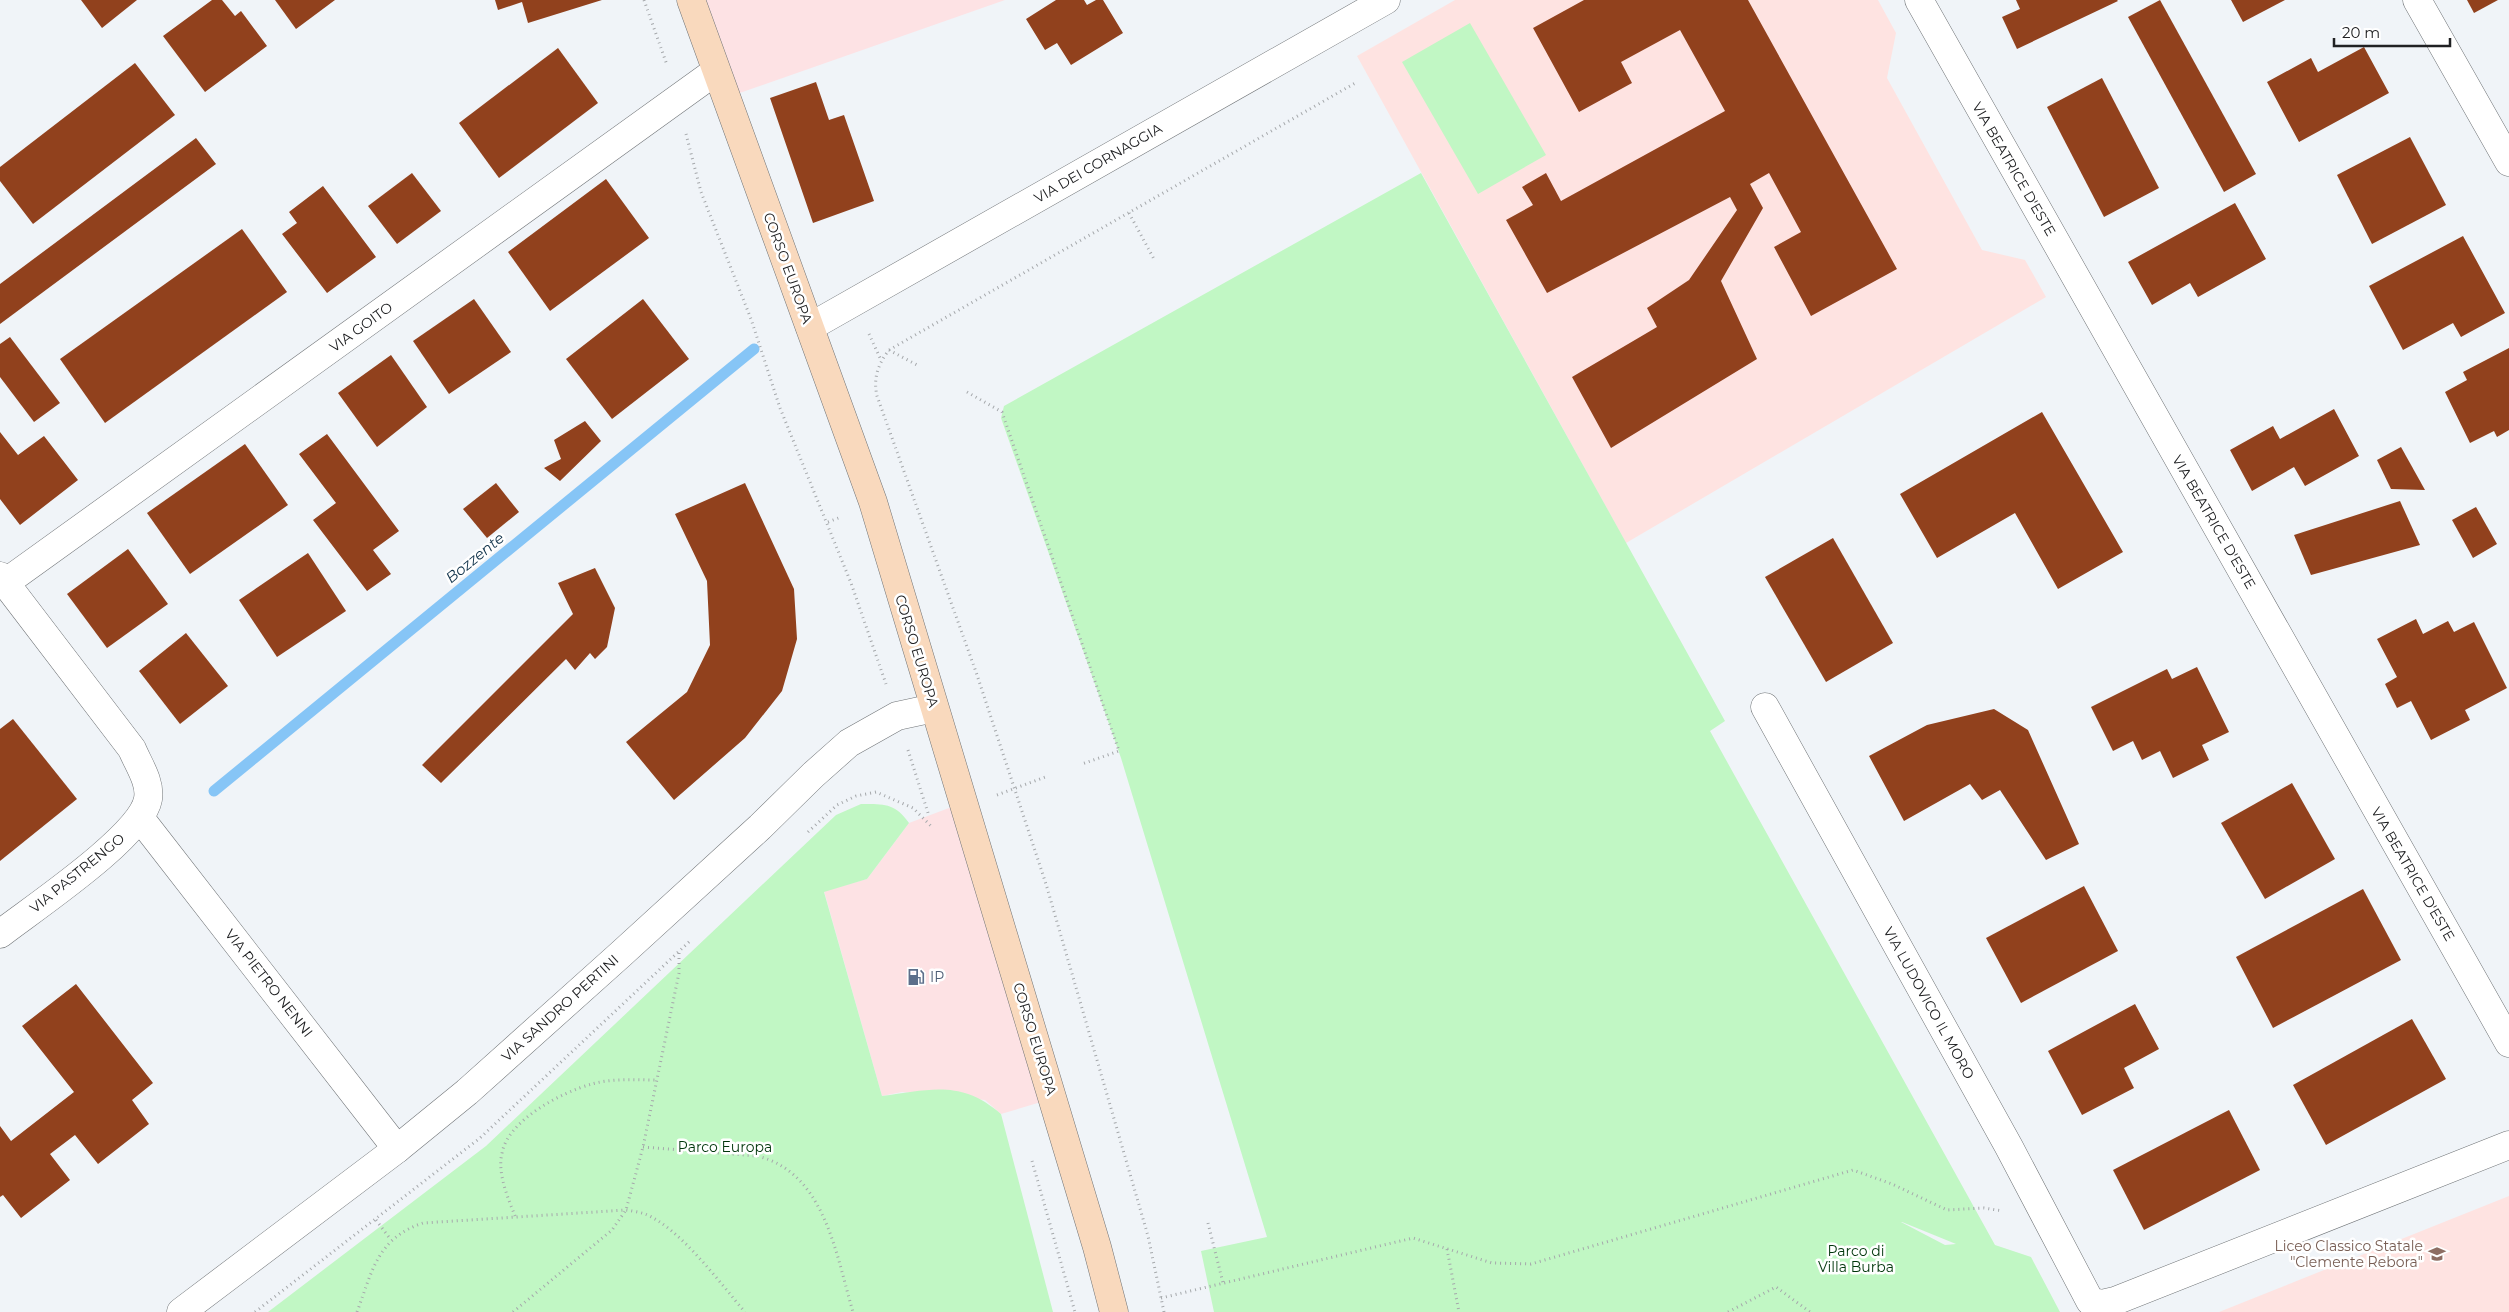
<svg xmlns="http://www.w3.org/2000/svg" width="2509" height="1312" font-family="Montserrat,sans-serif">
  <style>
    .commercial { fill: #fde2e4 }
    .education { fill: #fee3e1 }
    .green { fill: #c1f7c4; fill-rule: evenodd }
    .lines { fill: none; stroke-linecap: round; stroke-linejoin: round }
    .stream { stroke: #86c5f6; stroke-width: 11 }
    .building { fill: #91411d }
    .minor-casing { stroke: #707477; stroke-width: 29 }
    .secondary-casing { stroke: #707477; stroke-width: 29 }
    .path { stroke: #a5a8ab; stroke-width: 3; stroke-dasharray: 1 4; stroke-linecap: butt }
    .minor { stroke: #fff; stroke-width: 28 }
    .secondary { stroke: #f9d9bd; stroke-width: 28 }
    .labels { text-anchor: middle; stroke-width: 5; stroke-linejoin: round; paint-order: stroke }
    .street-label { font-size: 14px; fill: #202123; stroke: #fff }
    .service-label { font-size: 14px; fill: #4e5e75; stroke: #fff; text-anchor: start }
    .park-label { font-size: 14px; fill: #00360b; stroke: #fff }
    .education-label { font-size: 14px; fill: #785e54; stroke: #fff; text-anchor: end }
    .water-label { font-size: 15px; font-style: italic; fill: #0d3048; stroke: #fff }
  </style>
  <rect width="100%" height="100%" fill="#f0f4f8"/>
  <g class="commercial">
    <path d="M699 0H1005L731 96Z"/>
    <path d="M957 805 1051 1099 1001 1114 985 1100 902 1092 882 1096 824 891 867 879 909 823Z"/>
  </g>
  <g class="education">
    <path d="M1455 0H1878L1896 33 1887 78 1982 250 2025 260 2046 297 1626 543 1357 56Z"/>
    <path d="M2509 1196V1312H2219Z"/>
  </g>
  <g class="green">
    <path d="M1470 23 1546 155 1478 194 1402 62Z"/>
    <path d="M1421 173 1725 721 1710 731 1995 1245 2031 1257 2060 1312H1214L1201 1251 1267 1237 1121 758 1001 418 1004 406ZM1901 1222H1902L1956 1244 1945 1245Z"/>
    <path d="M861 804C884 804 895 803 909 823L867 879 824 892 882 1096C929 1090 961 1079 1001 1114L1053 1312H268L486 1146 836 815Z"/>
  </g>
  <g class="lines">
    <path class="stream" d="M214 791 754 349"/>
  </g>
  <g class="building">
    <path d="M81 0H137L102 28Z"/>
    <path d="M212 0H222L235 16 241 11 267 46 205 92 163 36Z"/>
    <path d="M275 0H335L296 29Z"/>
    <path d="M495 0H602L528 23 522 2 498 10Z"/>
    <path d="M1056 0H1084L1087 5 1096 0H1103L1123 33 1071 65 1057 43 1045 50 1026 19Z"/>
    <path d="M1584 0H1748L1897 269 1811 316 1774 247 1801 232 1769 173 1750 184 1763 208 1721 281 1757 359 1611 448 1572 377 1657 327 1647 308 1689 280 1737 210 1730 197 1547 293 1506 220 1533 205 1522 187 1546 173 1561 201 1725 111 1680 30 1621 62 1632 83 1579 112 1533 28Z"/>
    <path d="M2016 0H2117L2118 1 2017 49 2002 17 2020 9Z"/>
    <path d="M2160 0 2256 174 2224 192 2128 17Z"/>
    <path d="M2231 0H2285L2243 22Z"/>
    <path d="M2467 0H2498L2474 13Z"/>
    <path d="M2364 47 2389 93 2299 142 2267 82 2311 58 2318 72Z"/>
    <path d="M558 48 598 103 499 178 459 123Z"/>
    <path d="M135 63 175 115 33 224 0 181V167Z"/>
    <path d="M2102 78 2159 188 2104 217 2047 107Z"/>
    <path d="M816 82 829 120 844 115 874 201 813 223 770 98Z"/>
    <path d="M2410 137 2446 205 2372 244 2337 175Z"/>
    <path d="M196 138 216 164 0 324V284Z"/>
    <path d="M412 173 441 211 397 244 368 206Z"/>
    <path d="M606 179 649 238 550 311 508 252Z"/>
    <path d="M323 186 376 257 327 293 282 234 297 223 289 212Z"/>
    <path d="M2235 203 2266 259 2198 297 2190 283 2152 305 2128 262Z"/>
    <path d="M242 229 287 292 105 423 60 359Z"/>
    <path d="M2463 236 2505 313 2461 337 2453 323 2403 350 2369 286Z"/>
    <path d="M474 299 511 352 449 394 413 341Z"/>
    <path d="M643 299 689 359 612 419 566 359Z"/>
    <path d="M10 337 60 403 34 422 0 377V344Z"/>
    <path d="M2509 348V430L2497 437 2494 431 2470 443 2445 392 2467 380 2463 372Z"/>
    <path d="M391 355 427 407 377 447 338 393Z"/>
    <path d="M2334 409 2359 456 2305 486 2294 467 2252 491 2230 450 2273 426 2280 439Z"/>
    <path d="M2042 412 2123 552 2058 589 2015 513 1937 558 1900 494Z"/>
    <path d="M585 421 601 441 560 481 544 468 561 459 554 440Z"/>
    <path d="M0 432 18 455 44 436 78 480 20 525 0 499Z"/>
    <path d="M327 434 399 531 373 550 391 574 367 591 313 520 336 503 299 454Z"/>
    <path d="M245 444 288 505 190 574 147 513Z"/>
    <path d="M2401 447 2425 490 2391 489 2377 460Z"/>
    <path d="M496 483 519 512 487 538 463 509Z"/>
    <path d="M745 483 794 589 797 639 782 691 745 738 674 800 626 742 687 692 710 645 707 581 675 514Z"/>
    <path d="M2400 501 2420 545 2311 575 2294 535Z"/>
    <path d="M2476 507 2497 544 2473 558 2452 520Z"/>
    <path d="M1833 538 1893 643 1826 682 1765 577Z"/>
    <path d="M128 549 168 604 107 648 67 594Z"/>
    <path d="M308 553 346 611 277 657 239 600Z"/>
    <path d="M595 568 615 608 607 647 595 659 590 653 575 670 566 659 441 783 422 765 573 614 558 583Z"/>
    <path d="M2416 619 2423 634 2448 621 2454 632 2474 622 2507 688 2465 710 2470 720 2431 740 2411 701 2397 708 2385 684 2397 677 2377 639Z"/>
    <path d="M186 633 228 686 180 724 139 671Z"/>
    <path d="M2197 667 2229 732 2202 745 2209 760 2173 778 2160 751 2142 760 2133 741 2113 751 2091 707 2167 669 2172 679Z"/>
    <path d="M1994 709 2028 730 2079 844 2046 860 2000 790 1982 800 1970 784 1904 821 1869 756 1927 725Z"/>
    <path d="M13 719 77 799 0 861V729Z"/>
    <path d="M2292 783 2335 859 2265 899 2221 823Z"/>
    <path d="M2084 886 2118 951 2021 1003 1986 938Z"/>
    <path d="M2363 889 2401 960 2273 1028 2236 957Z"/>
    <path d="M76 984 153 1083 132 1100 149 1124 98 1164 75 1135 50 1154 70 1180 21 1218 3 1195 0 1197V1126L11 1141 74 1092 22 1026Z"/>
    <path d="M2135 1004 2159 1049 2124 1068 2134 1088 2082 1115 2048 1051Z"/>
    <path d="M2412 1019 2446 1079 2326 1145 2293 1085Z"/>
    <path d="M2229 1110 2260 1170 2144 1230 2113 1170Z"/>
  </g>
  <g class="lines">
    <g class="minor-casing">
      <g id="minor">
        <path d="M1919 0 2509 1043"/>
        <path d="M2417 0 2509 162"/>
        <path d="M810 327 1386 0"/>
        <path d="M0 576 132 749C138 764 151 782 148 799 142 836 32 909 0 934"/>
        <path d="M5 583 716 71"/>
        <path d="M1765 707 2009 1147 2090 1301 2102 1304 2115 1301 2509 1145"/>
        <path d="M140 818 397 1149"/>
        <path d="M181 1312 397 1149 467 1092 621 954 760 827 813 775 849 743 897 716 934 708"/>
      </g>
    </g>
    <g class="secondary-casing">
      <path id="secondary" d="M691 0 873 502 1097 1247 1114 1312"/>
    </g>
    <g class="path">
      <path d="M644 0 667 65"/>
      <path d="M686 134 701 192 751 319 780 408 851 583 886 684"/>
      <path d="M1129 213 1155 261"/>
      <path d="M869 334 881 360"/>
      <path d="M889 350 917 365"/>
      <path d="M967 392 1002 412 1119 751 1082 764"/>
      <path d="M828 522 841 517"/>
      <path d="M908 750 928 813"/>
      <path d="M997 795 1048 776"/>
      <path d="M808 832 837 805 856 796 876 792 913 808 932 827"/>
      <path d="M643 1147 757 1156C825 1172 836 1255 853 1312"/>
      <path d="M1032 1161 1075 1312"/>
      <path d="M515 1216C508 1198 497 1173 502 1153 508 1120 562 1092 592 1084 613 1078 635 1080 657 1080"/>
      <path d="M376 1220 391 1240"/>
      <path d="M1208 1223 1223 1283"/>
      <path d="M1447 1249 1459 1312"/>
      <path d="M1161 1298 1413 1238 1492 1263 1531 1264 1853 1170 1892 1184 1947 1210 1984 1208 2003 1211"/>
      <path d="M255 1312 480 1138 690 941"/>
      <path d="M357 1312C372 1272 377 1238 423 1223L626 1210C632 1211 639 1212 645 1214 680 1228 720 1283 745 1312"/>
      <path d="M513 1312 612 1230 626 1210 643 1147 679 973V952"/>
      <path d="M1164 1312 1148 1236 1046 884 976 672 877 396C873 378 878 364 889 350L1357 82"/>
      <path d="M1728 1312 1776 1287 1810 1312"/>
    </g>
    <use href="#minor" class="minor"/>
    <use href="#secondary" class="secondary"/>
  </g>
  <defs>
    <g id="fuel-bare" transform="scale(1.35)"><path d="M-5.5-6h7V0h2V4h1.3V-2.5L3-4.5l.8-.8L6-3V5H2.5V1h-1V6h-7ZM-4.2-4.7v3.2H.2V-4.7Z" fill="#5c6f8a" stroke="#fff" stroke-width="2.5" paint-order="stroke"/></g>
    <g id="school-bare" transform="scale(1.35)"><path d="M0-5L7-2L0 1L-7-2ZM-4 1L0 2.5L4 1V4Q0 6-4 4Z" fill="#8d6e63" stroke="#fff" stroke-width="2.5" paint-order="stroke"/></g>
  </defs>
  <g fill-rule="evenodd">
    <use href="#fuel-bare" x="916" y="977"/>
    <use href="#school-bare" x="2437" y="1254"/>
  </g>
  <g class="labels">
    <g class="street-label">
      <text transform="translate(1098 163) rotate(-30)" y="5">VIA DEI CORNAGGIA</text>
      <text transform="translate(2014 169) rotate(60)" y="5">VIA BEATRICE D'ESTE</text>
      <text transform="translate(788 268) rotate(70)" y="5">CORSO EUROPA</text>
      <text transform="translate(361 327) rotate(-36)" y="5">VIA GOITO</text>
      <text transform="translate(2214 522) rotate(60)" y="5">VIA BEATRICE D'ESTE</text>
      <text transform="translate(917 651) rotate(73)" y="5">CORSO EUROPA</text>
      <text transform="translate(77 873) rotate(-39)" y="5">VIA PASTRENGO</text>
      <text transform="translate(2413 874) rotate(60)" y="5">VIA BEATRICE D'ESTE</text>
      <text transform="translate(269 983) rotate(52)" y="5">VIA PIETRO NENNI</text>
      <text transform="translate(1929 1003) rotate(61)" y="5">VIA LUDOVICO IL MORO</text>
      <text transform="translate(560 1008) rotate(-42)" y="5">VIA SANDRO PERTINI</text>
      <text transform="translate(1035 1039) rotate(73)" y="5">CORSO EUROPA</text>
    </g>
    <g class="service-label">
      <text x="930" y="982">IP</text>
    </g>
    <g class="park-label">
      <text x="725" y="1152">Parco Europa</text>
      <text x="1856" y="1256">Parco di<tspan x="1856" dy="16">Villa Burba</tspan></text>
    </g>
    <g class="education-label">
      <text x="2423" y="1251">Liceo Classico Statale<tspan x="2423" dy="16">"Clemente Rebora"</tspan></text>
    </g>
    <g class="water-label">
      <text transform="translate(475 558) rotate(-39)" y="5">Bozzente</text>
    </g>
  </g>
  <path d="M2334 38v8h116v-8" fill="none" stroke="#202123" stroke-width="2.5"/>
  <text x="2342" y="38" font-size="15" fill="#202123" stroke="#ffffff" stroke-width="4" paint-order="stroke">20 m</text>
</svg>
